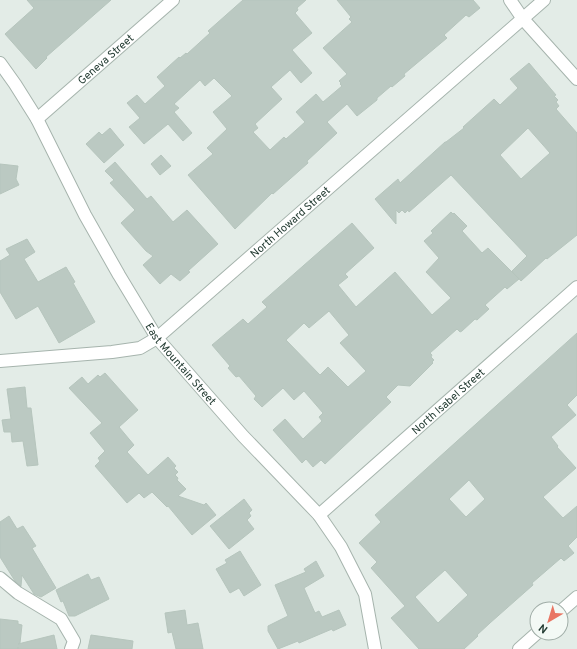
<svg xmlns="http://www.w3.org/2000/svg" width="577" height="649" font-family="Overpass,sans-serif">
  <style>
    .building { fill: #bbc9c2; stroke: #b6c5bd; fill-rule: evenodd }
    .lines { fill: none; stroke-linecap: round; stroke-linejoin: round }
    .minor-casing { stroke: #a6b4ad; stroke-width: 14 }
    .tertiary-casing { stroke: #a6b4ad; stroke-width: 14 }
    .minor { stroke: #fff; stroke-width: 12 }
    .tertiary { stroke: #fff; stroke-width: 12 }
    .labels { text-anchor: middle; stroke-width: 4; stroke-linejoin: round; paint-order: stroke }
    .street-label { font-size: 11px; fill: #243c33; stroke: #f3f9f5 }
  </style>
  <rect width="100%" height="100%" fill="#e3ece7"/>
  <g class="building">
    <path d="M27 0H111L46 57 47 58 36 69 5 34 34 8Z"/>
    <path d="M243 0H306L297 8 298 10 295 13 312 33 292 50 312 73 301 83 290 70 271 87 282 99 255 124 258 128 253 132 270 150 284 137 286 139 305 122 296 112 316 94 323 102 342 86 340 84 341 83 339 81 347 74 323 48 352 22 349 19 351 17 337 0H473L480 8 469 17 466 15 444 35 447 38 404 74 405 76 392 87 391 86 377 98V100L357 116 347 104 327 122 337 133 307 161 308 163 273 194 272 193 235 229 188 175 213 154 207 148 227 129 213 112 232 96 214 78 205 86 200 80 174 104 179 108 174 112 192 133 183 141 168 124 144 144 129 127 140 118 127 103 137 95 145 104 165 86 157 77 179 57 180 58 186 53 187 54 210 33 208 31Z"/>
    <path d="M529 63 556 95 554 96 558 100 556 102 559 106 556 109 577 133V235L547 259 546 258 521 281 512 271 527 256 451 175 409 212 408 210 405 213 402 210 399 213 396 210V224L375 199 398 179 400 183 445 142H446L464 128 463 127 494 99 500 105 518 88 510 79ZM528 128 550 153 521 179 500 155Z"/>
    <path d="M110 128 124 145 104 163 86 144 99 132 102 135Z"/>
    <path d="M161 155 171 166 160 175 151 164Z"/>
    <path d="M115 162 147 199 151 196 173 222 187 210 218 244 188 271 190 272 180 281 171 274 160 284 143 265 153 256 146 251 121 223 135 210 110 183 114 180 105 171Z"/>
    <path d="M0 164 18 166 16 179 19 185 0 194Z"/>
    <path d="M451 212 453 214 454 213 467 226 462 231 482 253 488 248 519 279 507 289 505 287 485 305 489 309 477 320 475 319 462 331 460 332 457 329 430 353 432 355 431 357 434 360 432 362 433 363 410 386 398 385 386 397 391 402 325 464 321 460 313 467 306 459 302 463 273 430 285 419 303 439 322 421 319 417 323 413 304 391 294 400 283 388 262 407 254 399 256 396 239 376 236 377 228 368 230 366 212 345 243 319 248 324 267 307 262 302 352 223 374 248 345 274 348 277 338 285 356 307 395 272 432 315 451 298 426 272 439 258 424 241 433 233 431 231ZM329 311 349 335 340 343 366 371 348 387 328 367 320 375 286 340 304 323 309 328Z"/>
    <path d="M27 239 35 252 24 259 38 282 66 267 75 282 73 283 95 322 59 343 38 306 16 319 0 292V261L10 255 6 249Z"/>
    <path d="M577 333V395L567 405 576 415 551 437 558 446 557 447 576 468 543 497 563 518 577 506V537L568 546 574 553 564 561 561 558 532 583 533 585 490 623 477 635 478 636 464 649H419L391 618 405 606 371 568 377 562 359 543 381 522 375 515ZM469 480 485 499 466 517 449 499ZM445 570 468 595 438 623 415 597Z"/>
    <path d="M105 373 138 410 119 427 134 445 127 452 148 475 168 457 176 466 174 468 178 472 175 475 178 478 177 480 186 489 178 496 204 505 206 503 216 515 192 535 168 506 167 507 152 492 144 498 139 493 127 503 95 466 100 461 98 458 105 451 90 433 102 423 69 388 82 377 88 384 98 375 100 377Z"/>
    <path d="M25 387 27 408H31L38 465 27 466 23 441 12 442 11 432H4L2 420 11 419 7 389Z"/>
    <path d="M244 499 252 510 249 513 251 516 247 520 254 529 229 549 210 526Z"/>
    <path d="M9 516 17 529 23 526 36 546 32 548 56 588 41 597 34 594 22 575 21 586 15 581 0 557V522Z"/>
    <path d="M240 551 261 585 244 596 239 588 230 593 216 569 227 563 225 560Z"/>
    <path d="M316 561 324 576 304 588 315 613 319 611 322 617 339 610 346 625 333 631 332 629 299 643 298 641 278 649 268 631V626L288 616 275 585 306 572 304 569Z"/>
    <path d="M88 574 91 580 99 577 109 599 75 616H69L63 601 61 602 56 590Z"/>
    <path d="M185 610 187 625 198 623 203 649H176L172 632 168 633 165 613Z"/>
    <path d="M0 619 18 621V624L22 625 20 643 18 644 54 635 57 649H18V647V649H0Z"/>
    <path d="M91 635 133 641 132 649H88Z"/>
  </g>
  <g class="lines">
    <g class="minor-casing">
      <g id="minor">
        <path id="s1" d="M0 361 112 352 140 348 157 338 544 0"/>
        <path id="s2" d="M319 515 577 287"/>
        <path d="M0 578 18 593 61 619 74 641 71 649"/>
        <path d="M561 611 577 597"/>
        <path d="M519 649 537 633"/>
      </g>
    </g>
    <g class="tertiary-casing">
      <g id="tertiary">
        <path d="M510 0 523 19 577 79"/>
        <path id="s3" d="M0 63 15 84 37 119 85 215 119 275 157 338 243 436 319 515 341 547 365 594 375 649"/>
        <path id="s4" d="M37 119 173 0"/>
      </g>
    </g>
    <use href="#minor" class="minor"/>
    <use href="#tertiary" class="tertiary"/>
  </g>
  <g class="labels">
    <g class="street-label">
      <text dy="4" stroke="none"><textPath href="#s4" startOffset="91">Geneva Street</textPath></text>
      <text dy="4" stroke="none"><textPath href="#s1" startOffset="337">North Howard Street</textPath></text>
      <text dy="4" stroke="none"><textPath href="#s3" startOffset="352">East Mountain Street</textPath></text>
      <text dy="4" stroke="none"><textPath href="#s2" startOffset="172">North Isabel Street</textPath></text>
    </g>
  </g>
  <g transform="translate(549 621) rotate(218)"><circle r="19" fill="#f3f9f5" stroke="#a0ada7"/>
  <path d="M0-3L7 15L0 10L-7 15Z" fill="#e97563"/>
  <text y="-6" font-size="11" font-weight="bold" text-anchor="middle" fill="#243c33">N</text>
  </g>
</svg>
